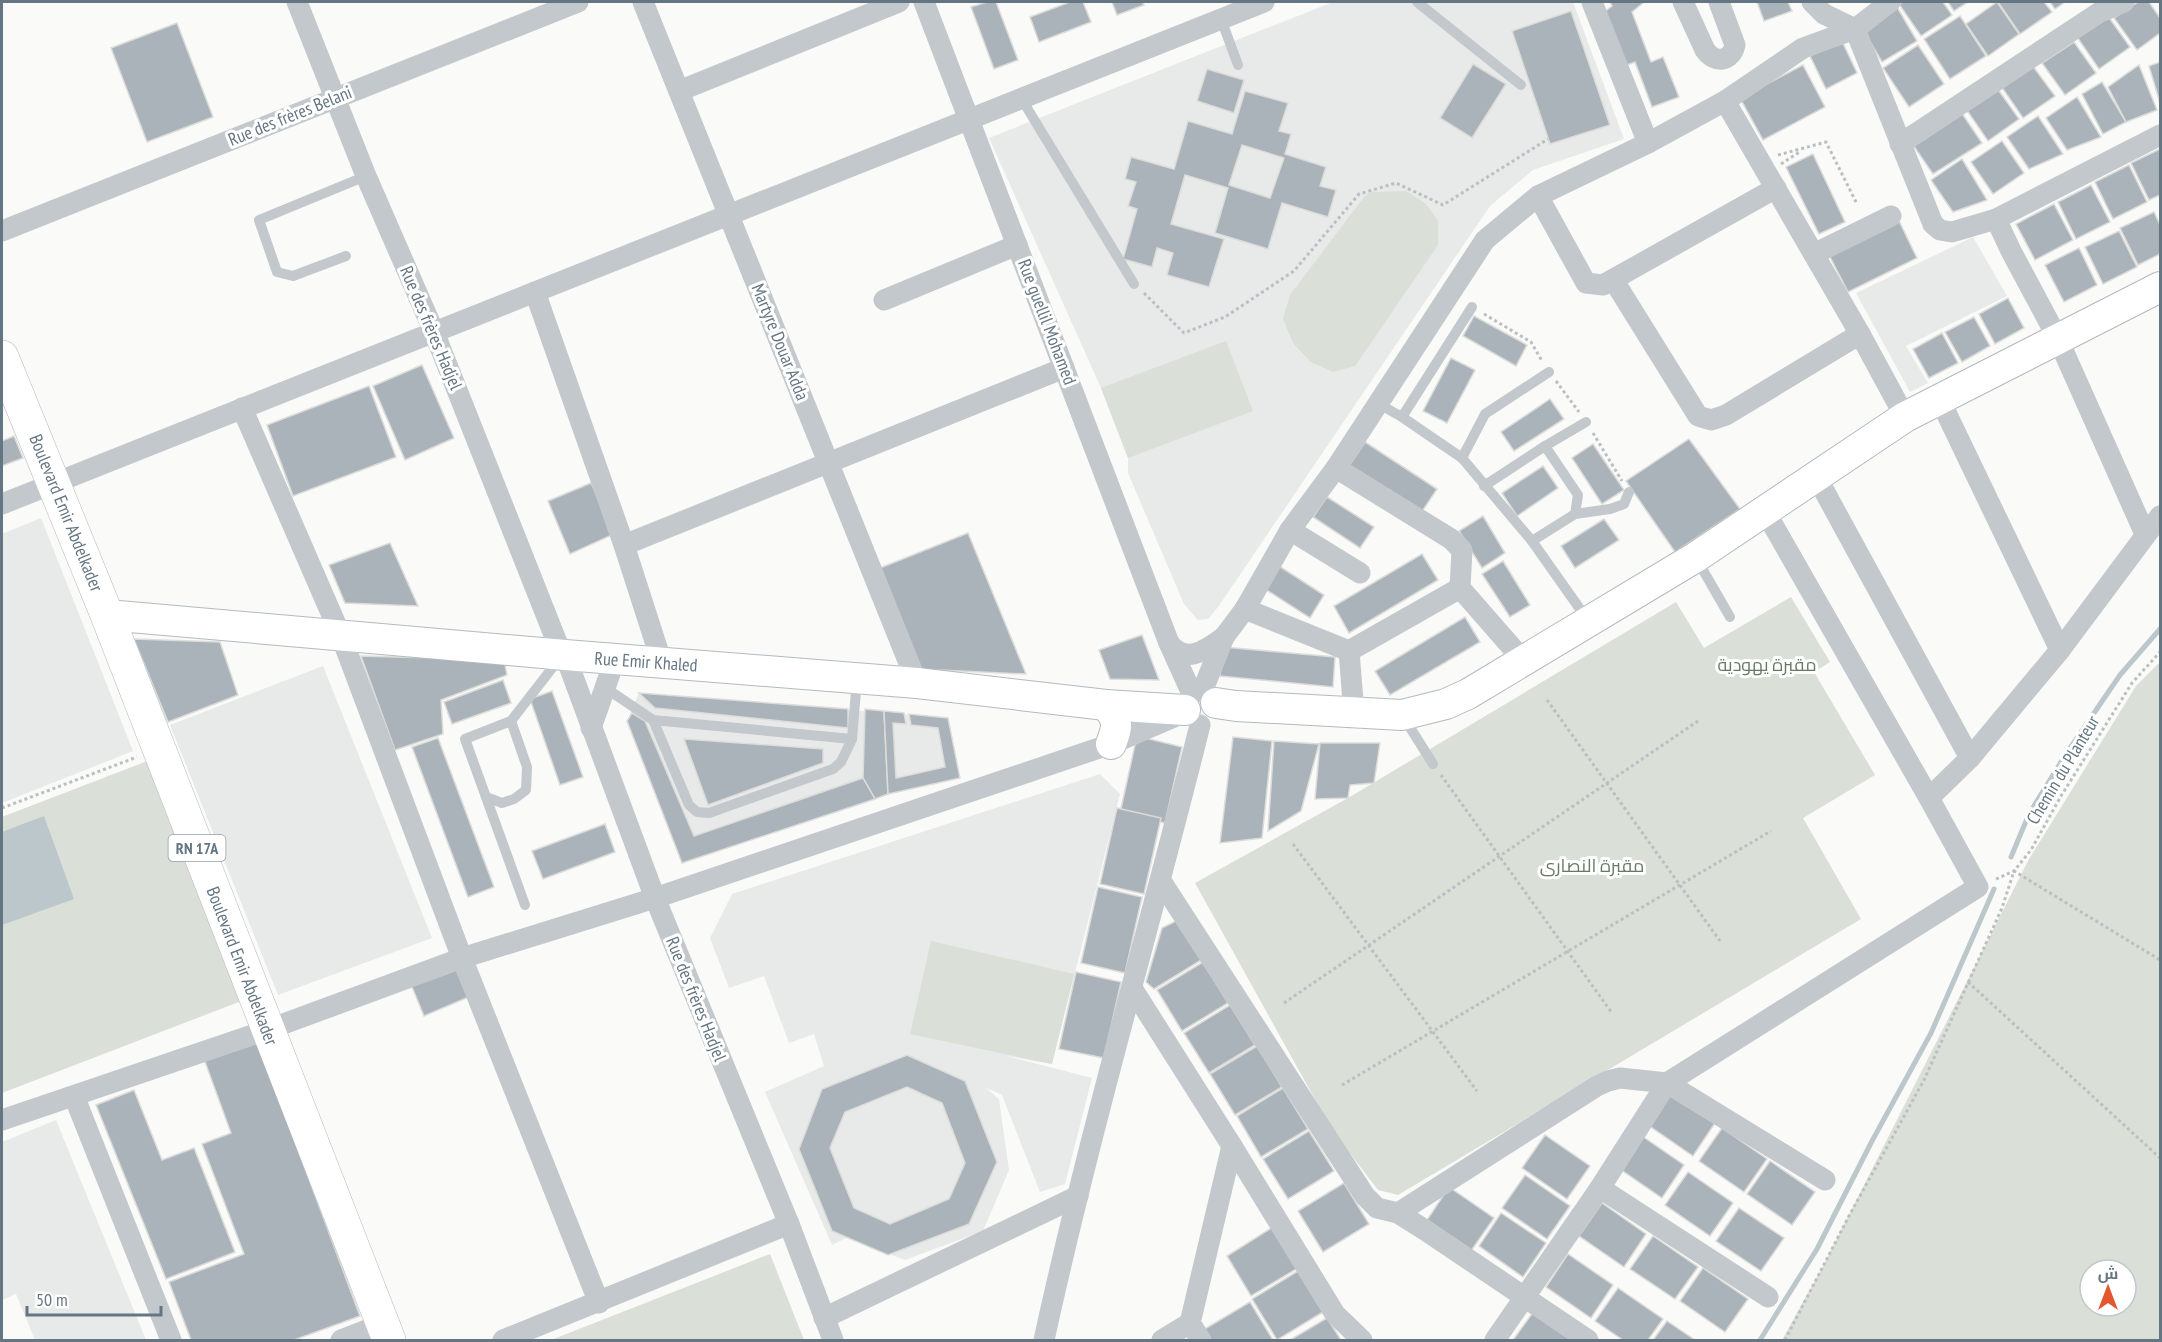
<svg xmlns="http://www.w3.org/2000/svg" width="2162" height="1342" font-family="'PT Sans Narrow',Cairo,sans-serif">
  <style>
    .built { fill: #e8e9e9 }
    .green { fill: #dadfd7; fill-rule: evenodd }
    .water { fill: #bbc7cb }
    .lines { fill: none; stroke-linecap: round; stroke-linejoin: round }
    .stream { stroke: #bbc7cb; stroke-width: 5 }
    .building { fill: #aab3b9; stroke: #dcdcda; stroke-width: 1.5; fill-rule: evenodd }
    .secondary-casing { stroke: #b3babf; stroke-width: 32 }
    .primary-casing { stroke: #b5babe; stroke-width: 34 }
    .path { stroke: #bbbfc2; stroke-width: 3; stroke-dasharray: 3 3; stroke-linecap: butt }
    .lane { stroke: #c3c8cc; stroke-width: 10 }
    .street { stroke: #c3c8cc; stroke-width: 21 }
    .secondary { stroke: #fff; stroke-width: 30 }
    .primary { stroke: #fff; stroke-width: 33 }
    .labels { text-anchor: middle; stroke-width: 6; stroke-linejoin: round; paint-order: stroke }
    .shield { fill: #fff; stroke: #939fa8; stroke-width: 1.5 }
    .shield-label { font-size: 16px; font-weight: bold; fill: #657683 }
    .street-label { font-size: 18px; fill: #657683; stroke: #fff }
    .park-label { font-size: 18px; fill: #687a64; stroke: #fff }
  </style>
  <rect width="100%" height="100%" fill="#fafaf8"/>
  <g class="built">
    <path d="M1333 2H1573L1624 139 1533 170 1490 206 1218 607 1208 619 1198 620 1184 604 1128 473V458L1101 388 989 138Z"/>
    <path d="M1973 237 2007 296 1906 346 1928 383 1910 392 1856 293Z"/>
    <path d="M41 518 133 751 2 803V534Z"/>
    <path d="M323 666 432 938 278 995 170 725Z"/>
    <path d="M639 693 948 718 960 778 888 794 682 863 627 721Z"/>
    <path d="M1100 774 1120 794 1052 1064 1006 1056 1092 1078 1065 1184 1040 1192 1002 1095 986 1088 999 1099 1009 1170 983 1231 905 1260 846 1238 832 1245 765 1092 824 1066 814 1034 789 1043 764 976 729 988 710 938 732 894Z"/>
    <path d="M56 1120 146 1340H35L16 1294 2 1300V1142Z"/>
  </g>
  <g class="green">
    <path d="M1406 191 1425 203 1438 221V245L1355 366 1333 372 1311 362 1293 343 1283 319 1290 295 1364 197 1371 192Z"/>
    <path d="M1226 341 1253 411 1128 458 1101 388Z"/>
    <path d="M1791 597 1830 662 1814 672 1875 775 1803 818 1861 919 1398 1195 1378 1190 1332 1130 1195 883 1348 798 1676 602 1704 648Z"/>
    <path d="M2160 662V1340H1782L1823 1266 2029 859 2136 686ZM2090 1270H2126V1306H2090Z"/>
    <path d="M150 760 244 1000 2 1093V817Z"/>
    <path d="M931 941 1074 974 1052 1064 910 1034Z"/>
    <path d="M770 1254 804 1340H551Z"/>
  </g>
  <path class="water" d="M44 816 74 899 2 925V832Z"/>
  <g class="lines">
    <g class="stream">
      <path d="M2011 857 2029 814 2066 754 2120 675 2160 629"/>
      <path d="M1760 1340 1817 1249 1872 1141 1931 1033 1994 889"/>
    </g>
  </g>
  <g class="building">
    <path d="M987 2H996L1018 60 994 69 971 7Z"/>
    <path d="M1070 2H1083L1091 22 1039 42 1030 17Z"/>
    <path d="M1112 2H1142L1144 5 1117 15Z"/>
    <path d="M1610 2H1642L1643 3 1632 12 1651 62 1663 57 1679 97 1652 107 1635 62 1624 66 1603 13 1612 6Z"/>
    <path d="M1757 2H1788L1792 11 1764 21Z"/>
    <path d="M1903 2H1943L1952 15 1921 36 1899 4Z"/>
    <path d="M1948 2H1968L1954 11Z"/>
    <path d="M1997 2 2019 34 1988 56 1966 24Z"/>
    <path d="M1998 2H2044L2052 12 2020 34Z"/>
    <path d="M2050 2H2065L2055 9Z"/>
    <path d="M2138 2H2149L2160 18V33L2137 50 2114 18Z"/>
    <path d="M1897 7 1917 41 1882 62 1862 28Z"/>
    <path d="M1571 11 1610 125 1550 144 1512 31Z"/>
    <path d="M1960 16 1986 56 1950 79 1924 39Z"/>
    <path d="M2108 16 2130 47 2099 69 2077 37Z"/>
    <path d="M177 23 213 117 147 142 111 48Z"/>
    <path d="M1842 41 1857 73 1826 89 1810 56Z"/>
    <path d="M2074 42 2096 73 2065 95 2042 63Z"/>
    <path d="M1918 45 1944 84 1909 107 1883 68Z"/>
    <path d="M2160 62V103L2149 66Z"/>
    <path d="M1473 64 1506 84 1472 138 1440 118Z"/>
    <path d="M1803 65 1825 107 1763 140 1740 98Z"/>
    <path d="M2032 65 2055 96 2023 118 2001 86Z"/>
    <path d="M2139 65 2157 110 2126 122 2108 87Z"/>
    <path d="M1207 69 1244 80 1234 113 1197 101Z"/>
    <path d="M2102 82 2126 122 2103 134 2082 94Z"/>
    <path d="M1997 88 2019 119 1988 141 1966 109Z"/>
    <path d="M1245 91 1288 103 1279 131 1291 134 1285 154 1326 167 1320 186 1336 190 1328 217 1282 203 1268 249 1215 233 1228 188 1185 175 1171 224 1224 239 1209 287 1167 275 1173 253 1157 248 1152 267 1123 259 1137 209 1128 206 1136 182 1125 179 1131 157 1174 169 1188 121 1232 134ZM1242 145 1284 158 1270 198 1229 185Z"/>
    <path d="M2077 97 2101 137 2067 150 2046 118Z"/>
    <path d="M1961 112 1982 143 1933 174 1911 142Z"/>
    <path d="M2038 116 2063 154 2029 169 2007 137Z"/>
    <path d="M2002 141 2024 173 1993 194 1971 162Z"/>
    <path d="M2160 149V195L2149 200 2131 163Z"/>
    <path d="M1813 154 1845 222 1819 234 1786 167Z"/>
    <path d="M1962 159 1987 200 1953 212 1931 180Z"/>
    <path d="M2129 165 2147 202 2113 219 2095 182Z"/>
    <path d="M2091 185 2110 222 2076 239 2058 202Z"/>
    <path d="M2054 204 2073 240 2035 260 2016 224Z"/>
    <path d="M2154 212 2160 225V254L2138 265 2120 228Z"/>
    <path d="M1898 219 1917 258 1848 292 1828 253Z"/>
    <path d="M2119 231 2137 267 2103 284 2085 247Z"/>
    <path d="M2079 248 2097 285 2064 302 2045 265Z"/>
    <path d="M2008 298 2024 328 1995 344 1979 314Z"/>
    <path d="M1474 316 1527 345 1516 366 1463 336Z"/>
    <path d="M1974 317 1990 346 1962 362 1945 332Z"/>
    <path d="M1942 333 1958 363 1929 378 1913 349Z"/>
    <path d="M1451 358 1475 370 1447 423 1423 411Z"/>
    <path d="M422 365 454 438 405 460 373 386Z"/>
    <path d="M369 386 396 457 293 496 267 425Z"/>
    <path d="M1550 399 1564 419 1514 451 1501 432Z"/>
    <path d="M14 436 23 458 2 466V441Z"/>
    <path d="M1689 439 1740 509 1675 552 1626 481Z"/>
    <path d="M1365 442 1437 489 1421 513 1349 466Z"/>
    <path d="M1593 444 1624 490 1602 504 1572 458Z"/>
    <path d="M1543 466 1558 488 1517 516 1502 493Z"/>
    <path d="M591 483 614 534 570 554 548 501Z"/>
    <path d="M1327 497 1374 527 1360 548 1313 517Z"/>
    <path d="M1483 516 1505 553 1482 568 1459 531Z"/>
    <path d="M1604 519 1619 540 1575 568 1561 546Z"/>
    <path d="M968 533 1026 674 918 669 880 568Z"/>
    <path d="M390 543 418 606 345 603 329 565Z"/>
    <path d="M1422 554 1438 580 1349 633 1334 606Z"/>
    <path d="M1503 561 1530 605 1510 617 1482 574Z"/>
    <path d="M1279 566 1324 595 1310 618 1265 589Z"/>
    <path d="M1465 617 1480 642 1390 695 1375 671Z"/>
    <path d="M1142 635 1159 680 1110 679 1099 650Z"/>
    <path d="M134 639 220 642 238 695 168 722Z"/>
    <path d="M1223 647 1335 657 1333 687 1220 676Z"/>
    <path d="M361 656 504 660 507 675 441 700 443 734 395 750Z"/>
    <path d="M503 680 511 703 452 724 444 702Z"/>
    <path d="M552 691 583 777 560 785 530 699Z"/>
    <path d="M639 693 848 709V728L655 708Z"/>
    <path d="M865 709 884 711 888 794 875 799 863 778Z"/>
    <path d="M884 711 904 713 906 724 893 723 896 778 945 767 938 728 911 725 909 714 948 718 960 778 888 794Z"/>
    <path d="M632 713 645 721 694 836 863 778 875 799 682 863 627 721Z"/>
    <path d="M1137 736 1182 747 1165 823 1120 813Z"/>
    <path d="M1233 737 1272 741 1262 838 1220 843Z"/>
    <path d="M438 738 494 887 468 897 412 747Z"/>
    <path d="M684 739 823 749V763L708 805Z"/>
    <path d="M1274 741 1319 744 1301 811 1268 831Z"/>
    <path d="M1320 743H1380L1374 783 1350 785 1348 798 1315 799Z"/>
    <path d="M1117 808 1161 818 1144 894 1100 884Z"/>
    <path d="M605 824 615 852 543 879 532 851Z"/>
    <path d="M1098 887 1142 897 1125 973 1081 963Z"/>
    <path d="M1178 920 1203 959 1154 989 1146 982 1162 928Z"/>
    <path d="M1203 962 1228 1003 1182 1031 1157 990Z"/>
    <path d="M459 963 471 996 424 1016 410 982Z"/>
    <path d="M1076 972 1121 982 1104 1058 1059 1049Z"/>
    <path d="M1230 1005 1255 1045 1209 1073 1184 1033Z"/>
    <path d="M257 1040 360 1316 294 1340H191L169 1282 244 1254 202 1144 231 1133 204 1059Z"/>
    <path d="M1257 1046 1282 1087 1235 1115 1210 1074Z"/>
    <path d="M907 1055 965 1081 997 1162 969 1224 888 1255 832 1231 799 1149 822 1089ZM907 1087 942 1103 965 1163 949 1199 890 1224 854 1208 830 1148 845 1112Z"/>
    <path d="M1283 1088 1308 1129 1261 1157 1237 1116Z"/>
    <path d="M134 1090 162 1160 194 1148 235 1252 166 1279 96 1105Z"/>
    <path d="M1671 1092 1715 1123 1693 1156 1648 1125Z"/>
    <path d="M1722 1128 1767 1159 1744 1192 1699 1161Z"/>
    <path d="M1309 1131 1334 1171 1288 1199 1263 1159Z"/>
    <path d="M1639 1134 1684 1165 1662 1198 1617 1167Z"/>
    <path d="M1545 1135 1590 1166 1567 1199 1522 1168Z"/>
    <path d="M1770 1161 1815 1192 1792 1225 1747 1194Z"/>
    <path d="M1688 1172 1733 1203 1710 1236 1665 1205Z"/>
    <path d="M1525 1175 1570 1206 1547 1239 1502 1208Z"/>
    <path d="M1344 1183 1369 1224 1323 1252 1298 1211Z"/>
    <path d="M1449 1187 1494 1218 1471 1251 1427 1220Z"/>
    <path d="M1602 1203 1646 1234 1624 1267 1579 1236Z"/>
    <path d="M1739 1208 1784 1238 1761 1271 1716 1241Z"/>
    <path d="M1501 1213 1546 1243 1523 1277 1479 1246Z"/>
    <path d="M1273 1227 1298 1268 1251 1296 1227 1256Z"/>
    <path d="M1653 1236 1698 1267 1675 1299 1630 1269Z"/>
    <path d="M1568 1254 1613 1285 1591 1318 1546 1287Z"/>
    <path d="M1703 1268 1748 1299 1725 1332 1680 1301Z"/>
    <path d="M1298 1271 1323 1312 1277 1340 1252 1299Z"/>
    <path d="M1618 1288 1663 1319 1648 1340H1623L1595 1321Z"/>
    <path d="M1250 1302 1273 1340H1209L1203 1330Z"/>
    <path d="M1534 1311 1577 1340H1513Z"/>
    <path d="M1327 1318 1341 1340H1290Z"/>
    <path d="M1667 1321 1695 1340H1653Z"/>
  </g>
  <g class="lines">
    <g class="secondary-casing">
      <g id="secondary">
        <path d="M107 615 565 655 917 683 1106 705 1185 710"/>
        <path d="M1216 703 1236 706 1402 715 1446 704 1468 694 1696 557 1905 417 2160 287"/>
        <path d="M1106 705C1119 721 1118 725 1111 744"/>
      </g>
    </g>
    <g class="primary-casing">
      <path id="primary" d="M2 357 107 615 389 1340"/>
    </g>
    <g class="path">
      <path d="M1778 155 1826 142 1857 204"/>
      <path d="M1781 164 1801 151"/>
      <path d="M1144 293 1184 333 1225 317 1294 271 1359 194 1396 183 1443 205 1548 139"/>
      <path d="M1484 314 1531 342 1542 361"/>
      <path d="M1556 381 1579 412"/>
      <path d="M1593 433 1622 481"/>
      <path d="M1547 700 1720 941"/>
      <path d="M1441 775 1612 1013"/>
      <path d="M2 808 137 757"/>
      <path d="M1293 844 1477 1091"/>
      <path d="M1996 879 2014 871 2031 850 2061 796 2132 683 2160 652"/>
      <path d="M1968 982 2160 1158"/>
      <path d="M1284 1003 1698 721"/>
      <path d="M1342 1085 1771 831"/>
      <path d="M1785 1340 1849 1216 1924 1080 2002 908 2014 871 2160 960"/>
    </g>
    <g class="lane">
      <path d="M1417 2 1521 85"/>
      <path d="M1221 19 1238 65"/>
      <path d="M1021 98 1134 284"/>
      <path d="M346 256 293 276 277 272 259 220 366 176"/>
      <path d="M1377 403 1402 417 1462 458 1485 414 1549 372"/>
      <path d="M1402 417 1472 307"/>
      <path d="M1586 422 1545 446 1578 495 1575 514 1532 541 1587 619"/>
      <path d="M1462 458 1532 541"/>
      <path d="M1484 486 1545 446"/>
      <path d="M1575 514 1610 509 1624 504 1629 492"/>
      <path d="M1696 558 1730 617"/>
      <path d="M604 687 653 720 852 739 841 762 833 769 709 813 697 812 689 805 653 720"/>
      <path d="M1404 718 1433 764"/>
      <path d="M852 739 857 679"/>
      <path d="M486 797 502 803 514 799 526 790 527 767 511 721"/>
      <path d="M525 905 465 739 511 721 560 658"/>
    </g>
    <g class="street">
      <path d="M297 2 366 176 434 332 562 655"/>
      <path d="M643 2 917 683"/>
      <path d="M924 2 1169 643 1192 694"/>
      <path d="M1592 2 1648 143"/>
      <path d="M1683 2 1705 50C1715 64 1731 62 1735 45L1719 2"/>
      <path d="M1812 2 1824 14 1855 29 1933 224 1940 230 1952 232 1996 219 2160 135"/>
      <path d="M679 91 899 2"/>
      <path d="M1725 101 1860 334 1905 417"/>
      <path d="M1900 144 2100 12 2124 2"/>
      <path d="M1538 196 1586 283 1603 285 1776 188"/>
      <path d="M1996 219 2011 251 2058 339 2145 534"/>
      <path d="M2 231 578 2"/>
      <path d="M1814 254 1891 216"/>
      <path d="M1614 281 1698 416 1711 420 1726 415 1860 334"/>
      <path d="M535 292 624 545 662 663"/>
      <path d="M884 300 1017 245"/>
      <path d="M1940 400 2060 650"/>
      <path d="M242 408 341 636 462 958 599 1303"/>
      <path d="M1336 468 1451 539 1462 550 1460 588 1523 660"/>
      <path d="M1816 476 1970 758"/>
      <path d="M2 504 1264 2"/>
      <path d="M1290 530 1360 573"/>
      <path d="M624 545 1064 368"/>
      <path d="M1245 609 1349 651"/>
      <path d="M1169 643C1186 666 1207 649 1224 637"/>
      <path d="M565 655 655 898 789 1224 833 1340"/>
      <path d="M1202 692 1224 637 1245 609 1290 530 1336 468 1485 240 1538 196 1648 143 1725 101 1803 48 1855 29 1890 2"/>
      <path d="M1354 714 1349 651 1460 588"/>
      <path d="M591 728 615 659"/>
      <path d="M1929 798 1970 758 2060 650 2160 516"/>
      <path d="M1161 881 1365 1196 1377 1208 1398 1213 1425 1230 1588 1340"/>
      <path d="M1132 988 1232 1146 1335 1314 1362 1340"/>
      <path d="M74 1096 171 1340"/>
      <path d="M2 1120 267 1030 462 958 655 898 1111 744 1183 713"/>
      <path d="M1600 1188 1768 1297"/>
      <path d="M1398 1213 1597 1086 1608 1081 1620 1078 1667 1083 1825 1180"/>
      <path d="M824 1318 1078 1196"/>
      <path d="M341 1340 382 1324"/>
      <path d="M503 1340 789 1224"/>
      <path d="M1044 1340C1089 1134 1149 930 1200 725"/>
      <path d="M1162 1340 1190 1323"/>
      <path d="M1201 1340 1190 1323 1232 1146"/>
      <path d="M1495 1340 1600 1188 1667 1083 1978 887 1929 798 1765 511"/>
    </g>
    <use href="#secondary" class="secondary"/>
    <use href="#primary" class="primary"/>
  </g>
  <g class="labels">
    <rect class="shield" x="168.5" y="835" width="57" height="26" rx="4.5"/>
    <g class="shield-label">
      <text x="197" y="854">RN 17A</text>
    </g>
    <g class="street-label">
      <text transform="translate(290 116) rotate(-22)" y="6">Rue des frères Belani</text>
      <text transform="translate(1047 322) rotate(69)" y="6">Rue guellil Mohamed</text>
      <text transform="translate(431 328) rotate(67)" y="6">Rue des frères Hadjel</text>
      <text transform="translate(780 342) rotate(68)" y="6">Martyre Douar Adda</text>
      <text transform="translate(66 513) rotate(68)" y="6">Boulevard Emir Abdelkader</text>
      <text transform="translate(646 662) rotate(4)" y="6">Rue Emir Khaled</text>
      <text transform="translate(2063 770) rotate(-59)" y="6">Chemin du Planteur</text>
      <text transform="translate(242 966) rotate(69)" y="6">Boulevard Emir Abdelkader</text>
      <text transform="translate(696 999) rotate(68)" y="6">Rue des frères Hadjel</text>
    </g>
    <g class="park-label">
      <text x="1767" y="671">مقبرة يهودية</text>
      <text x="1592" y="872">مقبرة النصارى</text>
    </g>
  </g>
  <rect width="2162" height="1342" fill="none" stroke="#657683" stroke-width="6"/>
  <g transform="translate(2108 1288)"><circle r="28" fill="#ffffff" stroke="#c1c8cd" stroke-width="1.5"/>
  <path d="M0-4.5L10 22L0 15L-10 22Z" fill="#e4572e"/>
  <text y="-9" font-size="16" font-weight="bold" text-anchor="middle" fill="#657683">ش</text>
  </g>
  <path d="M27 1306v9h134v-9" fill="none" stroke="#657683" stroke-width="3"/>
  <text x="36" y="1306" font-size="18" fill="#657683" stroke="#ffffff" stroke-width="4.5" paint-order="stroke">50 m</text>
</svg>
